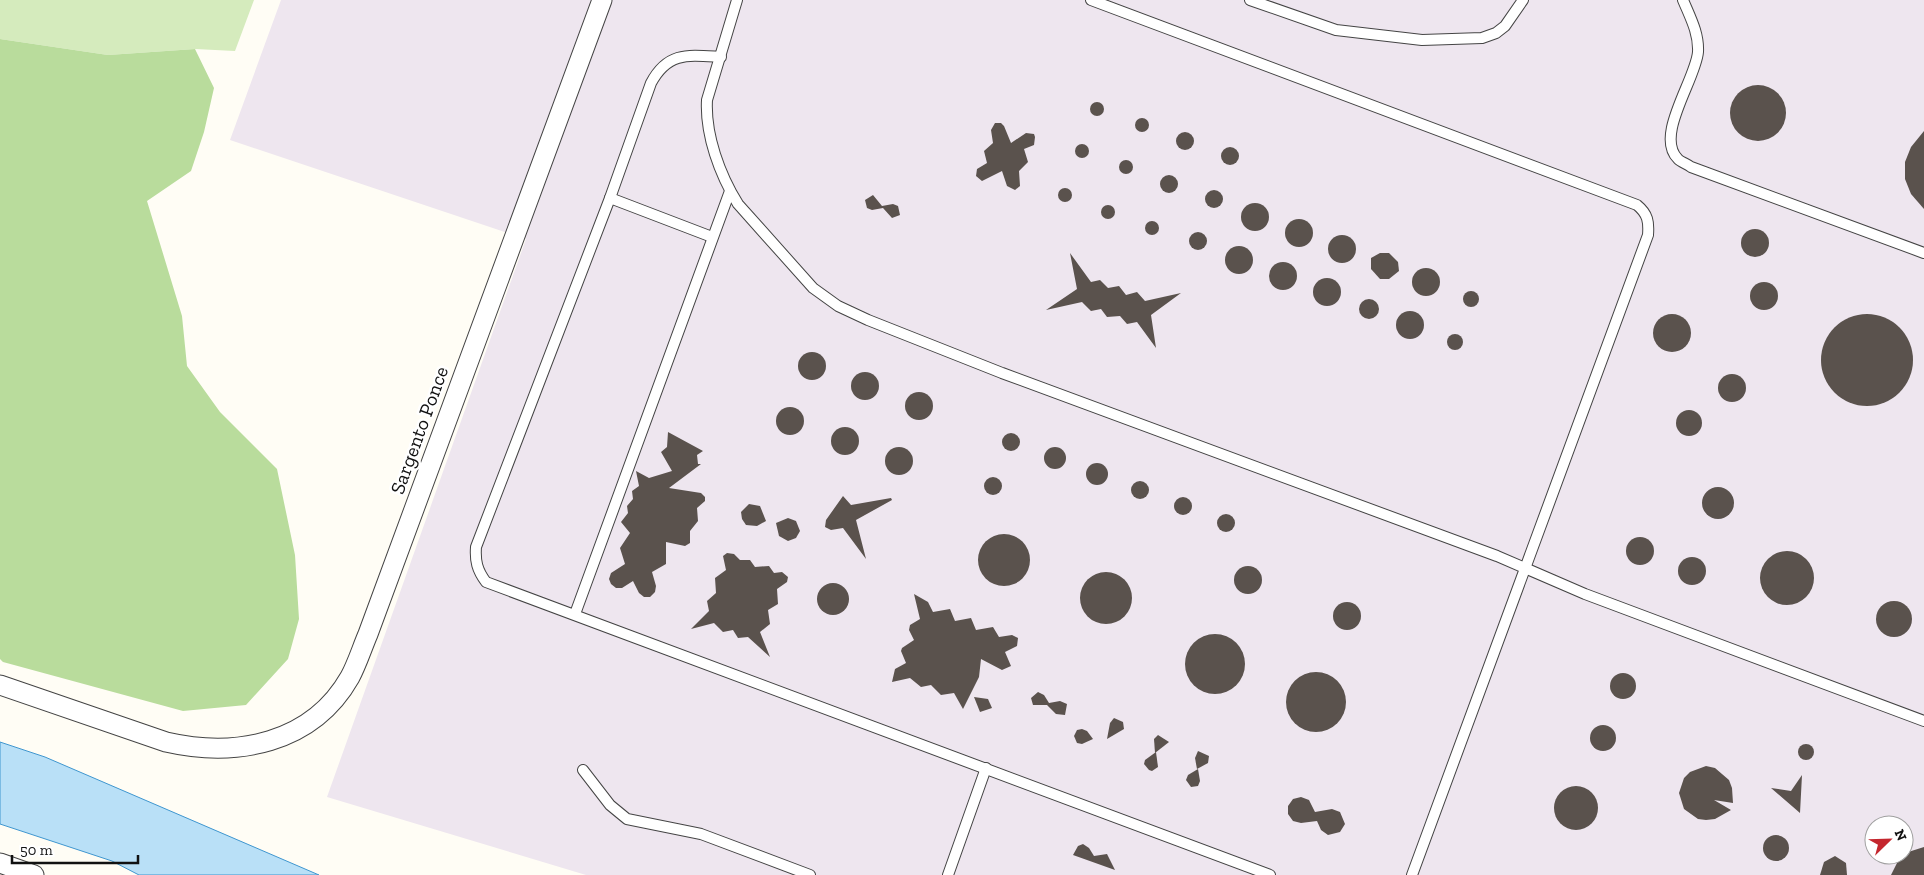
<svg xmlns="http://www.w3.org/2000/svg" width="1924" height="875" font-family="'Zilla Slab',serif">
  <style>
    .industrial { fill: #eee6ef; fill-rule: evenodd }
    .green { fill: #d5ebbd }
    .forest { fill: #b9dc9c }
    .water { fill: #b9e0f7; stroke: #3f96cf }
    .building { fill: #5a524d }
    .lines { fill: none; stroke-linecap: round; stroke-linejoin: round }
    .service-casing { stroke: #444; stroke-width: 12 }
    .minor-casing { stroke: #444; stroke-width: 21 }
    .service { stroke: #fff; stroke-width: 10 }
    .minor { stroke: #fff; stroke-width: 19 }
    .labels { text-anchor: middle; stroke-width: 5; stroke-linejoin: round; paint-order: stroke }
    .street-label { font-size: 20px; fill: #111; stroke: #fff }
  </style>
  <rect width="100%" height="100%" fill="#fffdf5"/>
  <path class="industrial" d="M281 0H1924V875H586L327 797 526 239 230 140ZM1874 825H1904V855H1874Z"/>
  <path class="green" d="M0 0H254L235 51 195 49 108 55 0 39Z"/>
  <path class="forest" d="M0 39 108 55 195 49 214 88 204 132 191 171 147 201 182 316 187 366 220 412 277 469 295 555 299 619 288 659 246 705 183 711 3 662 0 659Z"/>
  <path class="water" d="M0 742 45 757 319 875H139L112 861 0 824Z"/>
  <g class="building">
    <circle cx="1758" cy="113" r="28"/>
    <circle cx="1097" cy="109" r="7"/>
    <circle cx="1142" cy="125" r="7"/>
    <path d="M995 123H1001L1004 126 1011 143 1026 133 1034 134 1035 137 1034 145 1024 149 1028 162 1019 171 1020 186 1015 190 1007 186 1002 171 982 181 976 176 977 169 987 163 984 151 993 143 991 130Z"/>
    <path d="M1924 131V209L1911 194 1905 179V162L1911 147Z"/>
    <circle cx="1185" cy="141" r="9"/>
    <circle cx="1082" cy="151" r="7"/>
    <circle cx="1230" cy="156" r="9"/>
    <circle cx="1126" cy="167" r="7"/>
    <circle cx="1169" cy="184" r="9"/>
    <circle cx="1065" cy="195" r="7"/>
    <circle cx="1214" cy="199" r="9"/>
    <path d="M873 195 882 206 893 204 898 206 900 215 892 218 883 208 872 210 867 208 865 200Z"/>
    <circle cx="1255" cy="217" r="14"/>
    <circle cx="1108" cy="212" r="7"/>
    <circle cx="1299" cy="233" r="14"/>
    <circle cx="1152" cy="228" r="7"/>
    <circle cx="1755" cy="243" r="14"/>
    <circle cx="1198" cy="241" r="9"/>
    <circle cx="1342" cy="249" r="14"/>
    <circle cx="1239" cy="260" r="14"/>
    <path d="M1070 253 1091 282 1100 280 1108 288 1119 286 1126 295 1137 292 1145 301 1181 293 1151 315 1156 348 1137 322 1127 324 1120 316 1107 317 1101 309 1091 311 1082 302 1046 310 1077 289Z"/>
    <path d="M1380 253H1389L1398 262 1399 271 1389 279H1380L1371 269V258Z"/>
    <circle cx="1283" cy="276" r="14"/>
    <circle cx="1426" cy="282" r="14"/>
    <circle cx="1327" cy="292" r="14"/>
    <circle cx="1764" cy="296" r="14"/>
    <circle cx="1471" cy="299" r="8"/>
    <circle cx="1369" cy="309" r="10"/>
    <circle cx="1410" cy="325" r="14"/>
    <circle cx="1867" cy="360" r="46"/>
    <circle cx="1672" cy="333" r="19"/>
    <circle cx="1455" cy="342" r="8"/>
    <circle cx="812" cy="366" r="14"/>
    <circle cx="865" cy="386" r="14"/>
    <circle cx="1732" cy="388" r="14"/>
    <circle cx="919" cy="406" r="14"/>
    <circle cx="790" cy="421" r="14"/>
    <circle cx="1689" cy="423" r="13"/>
    <circle cx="845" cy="441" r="14"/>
    <path d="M668 432 703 451 697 455 698 464H701L669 488 701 493 705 497V501L697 508 698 521 690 531V543L685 546 666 542V564L652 572 656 586 655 592 650 597H644L639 593 633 581 622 588H616L611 584 609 579 611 573 625 564 620 548 630 533 621 522 628 513 627 506 633 499 632 491 639 486 636 471 649 478 672 471 661 452 667 447Z"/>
    <circle cx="1011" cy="442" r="9"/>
    <circle cx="1055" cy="458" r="11"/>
    <circle cx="899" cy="461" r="14"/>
    <circle cx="1097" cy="474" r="11"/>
    <circle cx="993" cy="486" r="9"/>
    <circle cx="1140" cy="490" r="9"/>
    <circle cx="1718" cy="503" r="16"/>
    <path d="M843 496 851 505 891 498 892 500 856 520 866 559 843 528 831 530 825 527 826 520Z"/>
    <circle cx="1183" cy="506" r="9"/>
    <path d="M749 504 760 506 766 521 757 526 746 525 742 519 741 512Z"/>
    <circle cx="1226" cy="523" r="9"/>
    <path d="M788 518 796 521 800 531 796 538 788 541 779 536 776 523Z"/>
    <circle cx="1004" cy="560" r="26"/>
    <circle cx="1640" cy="551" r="14"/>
    <circle cx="1787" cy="578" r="27"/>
    <path d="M727 553 734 554 740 560H750L755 567 769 566 774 573 782 572 788 577 787 582 777 589 778 604 768 610 770 624 760 632 770 657 748 637 738 638 733 630 723 632 714 623 691 629 709 611 707 601 716 593 715 578 726 570 723 556Z"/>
    <circle cx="1692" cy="571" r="14"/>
    <circle cx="1248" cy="580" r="14"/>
    <circle cx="1106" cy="598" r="26"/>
    <circle cx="833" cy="599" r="16"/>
    <path d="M914 594 928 602 933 612 950 609 955 621 971 618 976 630 993 627 999 637 1012 635 1018 638 1017 646 1005 652 1011 666 1002 670 981 659 979 677 963 709 954 693 941 695 931 685 921 687 910 678 892 682 895 669 906 663 901 651 902 648 914 640 909 630 910 625 920 619Z"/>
    <circle cx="1894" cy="619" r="18"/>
    <circle cx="1347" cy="616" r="14"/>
    <circle cx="1215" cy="664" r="30"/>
    <circle cx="1316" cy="702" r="30"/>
    <circle cx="1623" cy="686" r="13"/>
    <path d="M1038 692 1044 695 1049 703 1060 701 1067 704 1065 715 1056 714 1047 705H1033L1031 698Z"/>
    <path d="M974 697 988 699 992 708 980 712Z"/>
    <path d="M1114 718 1123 722 1124 729 1107 739 1110 723Z"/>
    <circle cx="1603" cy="738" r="13"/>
    <path d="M1082 729 1087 731 1093 739 1082 744 1077 743 1074 736 1077 730Z"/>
    <path d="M1158 735 1169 742 1155 753 1154 739Z"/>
    <circle cx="1806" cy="752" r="8"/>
    <path d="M1198 751 1209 756 1208 763 1197 769 1195 758Z"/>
    <path d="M1156 752 1158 767 1152 771 1149 770 1144 764 1145 760Z"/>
    <path d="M1706 766 1715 768 1729 780 1732 788 1733 803 1714 800 1731 810 1715 819 1706 820 1698 819 1684 809 1679 793 1684 778 1690 772Z"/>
    <path d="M1198 769 1200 781 1198 786 1191 787 1186 780 1188 775Z"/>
    <path d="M1802 775 1800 813 1771 788 1791 791Z"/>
    <circle cx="1576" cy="808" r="22"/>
    <path d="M1301 797 1309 800 1315 812 1332 809 1340 812 1345 824 1340 832 1328 835 1321 830 1317 821 1301 823 1293 821 1288 814V806L1293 799Z"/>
    <circle cx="1776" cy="848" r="13"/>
    <path d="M1083 844 1089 848 1094 856 1107 854 1115 870 1073 855 1078 846Z"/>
    <path d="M1924 847V875H1891L1899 859 1905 853Z"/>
    <path d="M1835 856 1846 863 1847 875H1820L1824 862Z"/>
  </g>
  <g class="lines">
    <g class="service-casing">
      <g id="service">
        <path d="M737 0 707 100C705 135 720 175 738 204L813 288 838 306 868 320 1002 373 1497 556 1585 594 1924 721"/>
        <path d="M1091 0 1637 205C1648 214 1649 222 1648 235L1412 875"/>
        <path d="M1250 0 1336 30 1422 40 1482 38 1496 33 1505 26 1523 0"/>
        <path d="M1683 0C1690 17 1699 33 1698 52 1696 79 1654 136 1678 159 1681 162 1687 164 1691 167L1924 253"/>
        <path d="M721 57C689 55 668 51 651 83L610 198 476 547C475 561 477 570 486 582L1270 875"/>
        <path d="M610 198 712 237"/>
        <path d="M575 614 730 191"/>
        <path d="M583 770 610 805 627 819 701 834 810 875"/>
        <path d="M948 875 986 768"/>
      </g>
    </g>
    <g class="minor-casing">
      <g id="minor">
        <path d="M0 685 166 742C236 758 312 744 350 677 357 664 362 648 368 634L602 0"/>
        <path d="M0 863 34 875"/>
      </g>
    </g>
    <use href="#service" class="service"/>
    <use href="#minor" class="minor"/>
  </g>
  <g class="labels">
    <g class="street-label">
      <text transform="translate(419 430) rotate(-70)" y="7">Sargento Ponce</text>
    </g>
  </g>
  <g transform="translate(1889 840) rotate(67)"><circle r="24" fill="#ffffff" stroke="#a0a0a0"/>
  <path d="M0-4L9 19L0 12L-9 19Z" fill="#c4262e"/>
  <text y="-8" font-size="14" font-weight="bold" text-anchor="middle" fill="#111111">N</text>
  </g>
  <path d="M12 855v8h126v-8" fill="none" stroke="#111111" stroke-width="2.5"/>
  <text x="20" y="855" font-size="15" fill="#111111" stroke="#ffffff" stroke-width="4" paint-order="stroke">50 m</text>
</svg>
